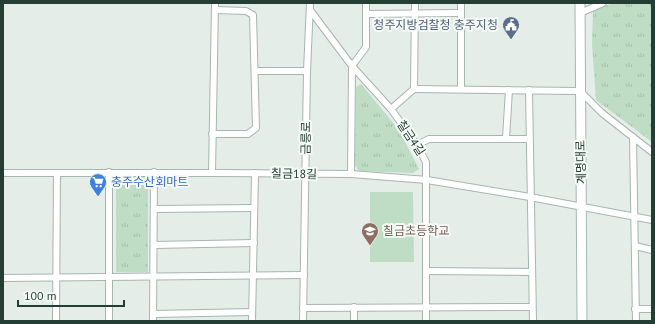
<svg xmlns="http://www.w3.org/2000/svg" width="655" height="324" font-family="'PT Sans','Noto Sans KR',sans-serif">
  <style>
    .grass { fill: url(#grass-tufts) }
    .garden { fill: #bfddc5 }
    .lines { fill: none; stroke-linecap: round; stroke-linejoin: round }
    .street-casing { stroke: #a7b5b0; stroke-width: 8 }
    .secondary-casing { stroke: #a3b8b0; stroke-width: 11 }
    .street { stroke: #fff; stroke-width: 6 }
    .secondary { stroke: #fff; stroke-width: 9 }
    .labels { text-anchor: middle; stroke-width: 4; stroke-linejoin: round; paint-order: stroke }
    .service-label { font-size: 12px; fill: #4e5e75; stroke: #f5faf7; text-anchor: end }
    .street-label { font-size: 12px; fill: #243e36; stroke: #f5faf7 }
    .shop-label { font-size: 12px; fill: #366cbe; stroke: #f5faf7; text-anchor: start }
    .education-label { font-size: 12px; fill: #785e54; stroke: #f5faf7; text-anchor: start }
  </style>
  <defs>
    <pattern id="grass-tufts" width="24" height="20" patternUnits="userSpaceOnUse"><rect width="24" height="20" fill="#bfddc5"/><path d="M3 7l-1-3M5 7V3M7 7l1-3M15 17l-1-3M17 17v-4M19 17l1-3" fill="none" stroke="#a4bfaa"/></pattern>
  </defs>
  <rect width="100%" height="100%" fill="#e5ede9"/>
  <g class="grass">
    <path d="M613 3H652V142L596 100 592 44 593 11Z"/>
    <path d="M361 84 399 130 419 169 413 173 359 171 355 165 356 87Z"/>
    <path d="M116 177H144L148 182V272H116Z"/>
  </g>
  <path class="garden" d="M370 192H413L414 262H370Z"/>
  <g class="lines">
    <g class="street-casing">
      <g id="street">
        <path d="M461 3V89"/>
        <path d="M310 10 352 66 391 109 417 145 426 162V321"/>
        <path d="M580 13 603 3"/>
        <path d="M366 14 461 13"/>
        <path d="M255 71H307"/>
        <path d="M414 89 580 91 602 113 652 152"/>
        <path d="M529 90 533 321"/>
        <path d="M391 109 414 89 415 3"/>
        <path d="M212 134H248L256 128 253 15 246 11 215 10"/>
        <path d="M633 137 636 321"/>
        <path d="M506 138 509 90"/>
        <path d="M417 145 429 139H529"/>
        <path d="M109 172V321"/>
        <path d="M3 173H212L351 174 427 180 530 197 652 220"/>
        <path d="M212 173 215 3"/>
        <path d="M351 174 352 66 366 47V3"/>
        <path d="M154 209 254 208"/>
        <path d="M154 245 254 243"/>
        <path d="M635 246 652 250"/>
        <path d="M426 271 532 272"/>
        <path d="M3 278 304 275"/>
        <path d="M354 307V321"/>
        <path d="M303 308 532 307"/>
        <path d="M635 309H652"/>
        <path d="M153 314 252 312"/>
        <path d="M56 321 57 173"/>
        <path d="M153 321 154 172"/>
        <path d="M252 321 255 173"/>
        <path d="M303 321 307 71 310 3"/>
      </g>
    </g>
    <g class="secondary-casing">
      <path id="secondary" d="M580 3 582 321"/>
    </g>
    <use href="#street" class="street"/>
    <use href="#secondary" class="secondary"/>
  </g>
  <defs>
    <g id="civic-pin" transform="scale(0.9)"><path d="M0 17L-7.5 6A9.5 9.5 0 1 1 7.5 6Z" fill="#5c6f8a" stroke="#f5faf7"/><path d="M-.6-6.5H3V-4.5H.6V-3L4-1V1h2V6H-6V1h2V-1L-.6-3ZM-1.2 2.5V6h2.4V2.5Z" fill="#fff"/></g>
    <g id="supermarket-pin" transform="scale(0.9)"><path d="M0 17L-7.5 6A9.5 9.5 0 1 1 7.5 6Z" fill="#3f7fe0" stroke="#f5faf7"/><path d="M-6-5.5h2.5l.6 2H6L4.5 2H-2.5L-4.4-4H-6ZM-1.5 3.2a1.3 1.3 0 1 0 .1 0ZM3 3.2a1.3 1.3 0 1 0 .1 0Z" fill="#fff"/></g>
    <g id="school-pin" transform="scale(0.9)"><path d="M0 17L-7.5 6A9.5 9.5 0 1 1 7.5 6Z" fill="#8d6e63" stroke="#f5faf7"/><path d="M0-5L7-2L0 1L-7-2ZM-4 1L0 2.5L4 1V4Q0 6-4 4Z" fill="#fff"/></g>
  </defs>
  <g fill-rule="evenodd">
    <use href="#civic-pin" x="511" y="25"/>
    <use href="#supermarket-pin" x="98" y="182"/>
    <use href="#school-pin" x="370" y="231"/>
  </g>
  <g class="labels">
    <g class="service-label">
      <text x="498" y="29">청주지방검찰청 충주지청</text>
    </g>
    <g class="street-label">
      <text transform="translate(306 138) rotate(-89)" y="4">금릉로</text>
      <text transform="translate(411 138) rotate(56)" y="4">칠금4길</text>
      <text transform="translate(581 162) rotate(-91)" y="4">계명대로</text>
      <text transform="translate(294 174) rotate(1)" y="4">칠금18길</text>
    </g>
    <g class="shop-label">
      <text x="111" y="186">충주수산회마트</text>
    </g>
    <g class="education-label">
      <text x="383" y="235">칠금초등학교</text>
    </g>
  </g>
  <rect width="655" height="324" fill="none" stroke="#243e36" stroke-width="8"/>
  <path d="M18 300v6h106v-6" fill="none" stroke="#243e36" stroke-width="2"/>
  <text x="24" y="300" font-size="12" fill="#243e36" stroke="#f5faf7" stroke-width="3" paint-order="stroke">100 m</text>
</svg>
